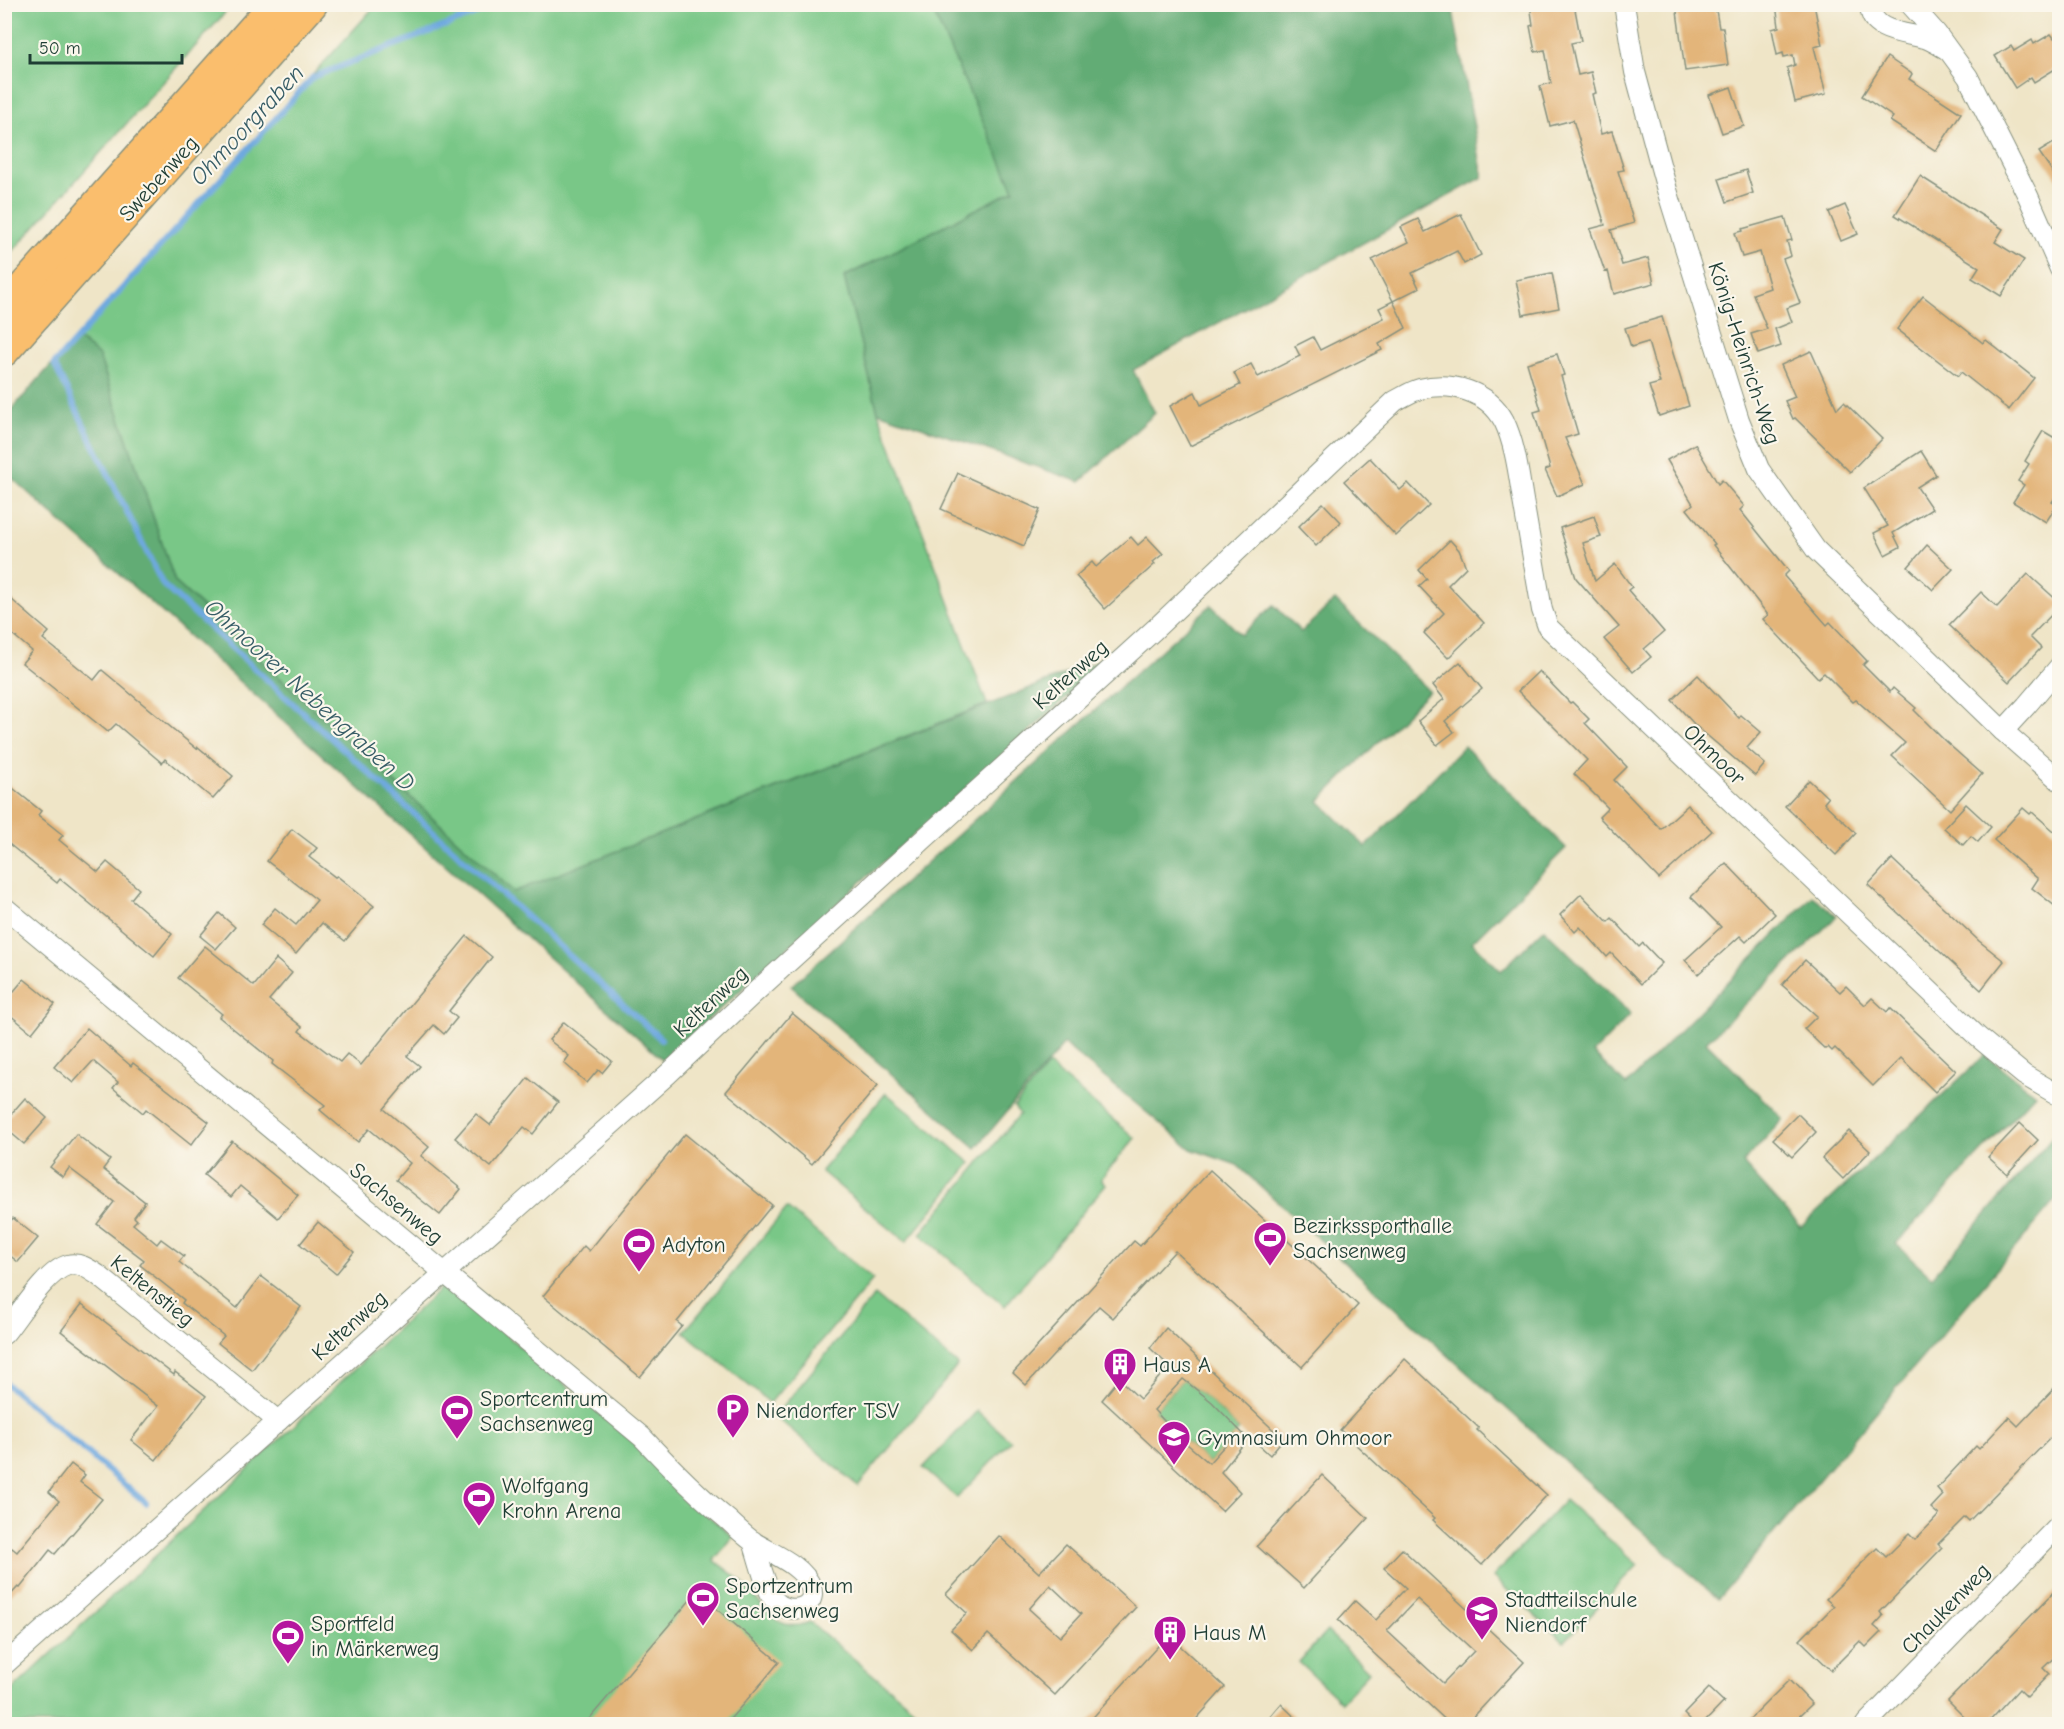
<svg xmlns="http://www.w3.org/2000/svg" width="2064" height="1729" font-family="'Comic Neue',sans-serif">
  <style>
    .green { fill: #79c787; stroke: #4c825e; stroke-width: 1.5 }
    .forest { fill: #62ac74; stroke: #407454; stroke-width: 1.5 }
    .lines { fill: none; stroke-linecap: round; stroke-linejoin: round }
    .stream { stroke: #6ea9df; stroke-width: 6 }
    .building { fill: #e3b57a; fill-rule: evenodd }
    .minor-casing { stroke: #87917e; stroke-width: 22 }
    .primary-casing { stroke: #87917e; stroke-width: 33 }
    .minor { stroke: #fff; stroke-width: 20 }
    .primary { stroke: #fabe6d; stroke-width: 30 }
    .labels { text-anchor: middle; stroke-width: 4.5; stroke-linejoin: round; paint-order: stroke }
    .street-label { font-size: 22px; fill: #1f3d34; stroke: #fbf7ec }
    .poi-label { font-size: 22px; fill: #1f3d34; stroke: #fbf7ec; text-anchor: start }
    .water-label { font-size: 24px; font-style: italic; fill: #375d67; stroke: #fbf7ec }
  </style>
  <rect width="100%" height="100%" fill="#fbf7ec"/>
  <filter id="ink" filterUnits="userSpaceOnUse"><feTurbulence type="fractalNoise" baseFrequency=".0167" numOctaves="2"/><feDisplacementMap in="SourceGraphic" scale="12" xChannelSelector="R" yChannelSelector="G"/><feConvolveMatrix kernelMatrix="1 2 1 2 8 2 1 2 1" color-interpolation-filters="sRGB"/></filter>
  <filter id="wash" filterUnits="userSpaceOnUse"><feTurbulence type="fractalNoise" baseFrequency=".008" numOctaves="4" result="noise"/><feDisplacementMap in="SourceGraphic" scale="24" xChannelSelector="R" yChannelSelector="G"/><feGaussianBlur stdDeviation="1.35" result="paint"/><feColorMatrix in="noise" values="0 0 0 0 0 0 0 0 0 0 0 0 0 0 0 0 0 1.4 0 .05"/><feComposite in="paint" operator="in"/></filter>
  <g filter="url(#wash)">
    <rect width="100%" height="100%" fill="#efe5c7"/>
    <g class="green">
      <path d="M5 4 232 5 5 260 4 5Z"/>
      <path d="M376 5H930L1014 190 844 277 878 412 987 704 514 892 175 582 99 356 76 337Z"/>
      <path d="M1048 1065 1135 1138 1101 1179 1106 1184 1005 1306 920 1234 1020 1114 1014 1107Z"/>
      <path d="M886 1093 971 1163 906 1242 821 1171Z"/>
      <path d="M787 1208 873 1279 770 1403 684 1332Z"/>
      <path d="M445 1284 635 1443 682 1493 733 1537 714 1560C722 1567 732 1573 740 1581 760 1600 776 1637 810 1622L932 1724H5V1697Z"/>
      <path d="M875 1295 958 1365 858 1486 775 1416Z"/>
      <path d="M1183 1379 1212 1402 1239 1430 1209 1463 1179 1437 1154 1410Z"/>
      <path d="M977 1411 1011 1441 957 1498 923 1468Z"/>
      <path d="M1565 1500 1638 1565 1564 1642 1493 1577Z"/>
      <path d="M1327 1631 1369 1672 1341 1702 1299 1662Z"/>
    </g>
    <g class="forest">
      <path d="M930 5H1452L1483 177 1133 370 1155 413 1080 482 878 412 844 277 1014 190Z"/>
      <path d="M76 337 99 356 175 582 514 892 1114 655 663 1060 5 472V417Z"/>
      <path d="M1335 600 1429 691 1319 801 1366 847 1464 746 1566 848 1472 942 1501 971 1544 929 1631 1014 1593 1053 1626 1085 1813 896 1837 916 1706 1042 1783 1119 1743 1163 1801 1227 1985 1055 2035 1094 1896 1244 1932 1277 2059 1129V1196L1718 1599 1237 1165 1191 1149 1064 1044 976 1148 791 986 1211 605 1241 635 1274 605 1301 632Z"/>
    </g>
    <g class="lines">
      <g class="stream">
        <path d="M501 4 313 77 54 364 163 585 661 1039"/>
        <path d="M4 244 8 246"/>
        <path d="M4 1382 146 1503"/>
      </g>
    </g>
    <g id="blocks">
      <g class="building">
        <path d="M1530 4H1574L1581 41 1571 43 1578 75 1591 72 1596 93 1592 94 1601 134 1612 131 1624 170 1618 171 1634 223 1611 230 1622 265 1648 258 1654 283 1614 294 1608 271 1605 272 1590 229 1605 225 1573 120 1550 126 1540 86 1551 83 1545 50 1535 52 1530 26 1533 25Z"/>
        <path d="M1676 4H1715L1719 28H1723L1728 65 1685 71Z"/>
        <path d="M1776 4H1814L1822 45 1814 47 1826 94 1795 102 1787 68 1795 65 1793 55 1784 57 1783 53 1777 55 1772 29 1779 27Z"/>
        <path d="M2051 34 2054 38 2060 34V66L2034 82 2031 77 2015 88 1995 56 2011 46 2014 51 2032 40 2034 44Z"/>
        <path d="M1887 57 1912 74 1909 79 1961 113 1936 151 1890 121 1893 117 1862 96Z"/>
        <path d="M1731 87 1744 126 1722 133 1709 95Z"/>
        <path d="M2060 139V183L2039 152Z"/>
        <path d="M1746 170 1753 193 1727 202 1719 179Z"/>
        <path d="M1920 176 2003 229 1995 242 2024 260 2001 296 1972 278 1979 267 1895 215Z"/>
        <path d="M1845 205 1858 234 1841 241 1829 212Z"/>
        <path d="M1461 214 1481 255 1464 264 1457 251 1412 273 1419 288 1393 301 1372 260 1409 242 1401 227 1418 219 1425 232Z"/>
        <path d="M1785 217 1792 240 1787 241 1791 256 1783 259 1800 303 1787 308 1792 322 1775 329 1781 346 1758 354 1751 334 1767 329 1753 294 1770 288 1760 252 1742 257 1735 233 1743 231 1742 229Z"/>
        <path d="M1552 273 1559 308 1523 315 1516 280Z"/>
        <path d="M1923 296 1983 343 1986 340 2034 378 2009 410 1961 372 1958 376 1897 329Z"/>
        <path d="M1393 301 1406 328 1379 344 1382 350 1190 446 1170 406 1195 392 1201 405 1240 385 1234 373 1251 364 1258 377 1300 356 1295 346 1313 337 1320 350 1384 318 1379 308Z"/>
        <path d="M1662 317 1689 406 1659 416 1649 386 1660 383 1648 342 1631 347 1625 328Z"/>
        <path d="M1811 351 1837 409 1844 402 1882 439 1850 472 1795 418 1793 419 1785 401 1795 397 1781 365Z"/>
        <path d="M1557 354 1564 375 1561 376 1578 434 1565 438 1585 484 1557 496 1545 470 1550 468 1534 412 1541 410 1527 363Z"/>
        <path d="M2043 431 2060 441V490L2052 502 2057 505 2046 522 2013 502 2024 485 2018 481 2029 464 2025 461Z"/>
        <path d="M1695 444 1718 484 1722 480 1744 506 1740 510 1789 571 1784 576 1827 625 1830 622 1867 661 1863 665 1890 692 1893 688 1916 708 1914 710 1946 742 1982 774 1950 810 1892 756 1905 743 1856 700 1853 702 1824 673 1818 678 1763 619 1768 615 1713 545 1715 544 1687 509 1693 504 1667 460Z"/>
        <path d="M1921 451 1936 475 1917 487 1932 509 1893 533 1900 547 1885 555 1874 533 1888 526 1864 488Z"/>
        <path d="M1370 458 1400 490 1408 483 1429 505 1396 536 1344 481Z"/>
        <path d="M958 473 1040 510 1024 546 941 509Z"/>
        <path d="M1323 503 1341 522 1316 546 1298 527Z"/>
        <path d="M1594 516 1601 537 1583 543 1595 581 1615 564 1632 587 1628 590 1664 632 1644 649 1651 657 1633 672 1604 639 1619 627 1576 578 1560 528Z"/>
        <path d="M1131 537 1138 545 1147 537 1163 554 1153 562 1155 564 1105 609 1076 576 1092 562 1096 567Z"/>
        <path d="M1450 540 1459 550 1466 567 1448 585 1484 623 1448 658 1424 633 1444 613 1419 586 1427 579 1419 570Z"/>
        <path d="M1927 545 1953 569 1933 590 1908 567Z"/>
        <path d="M2028 574 2060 603V606L2030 637 2041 648 2009 682 1949 625 1981 592 1997 607Z"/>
        <path d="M4 593 49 632 43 639 94 680 102 670 197 749 198 747 233 776 213 799 165 759 162 763 116 724 108 732 22 663 32 651 4 627Z"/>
        <path d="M1460 662 1482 689 1445 721 1454 732 1437 745 1418 721 1444 699 1433 685Z"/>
        <path d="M1539 671 1570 703 1572 702 1589 719 1585 723 1627 767 1614 780 1661 829 1688 805 1712 831 1659 879 1599 817 1608 808 1574 774 1587 760 1518 691Z"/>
        <path d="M1698 675 1739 718 1741 715 1761 732 1747 748 1765 764 1755 776 1696 726 1672 700Z"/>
        <path d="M1809 780 1828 798 1824 803 1856 833 1836 855 1785 806Z"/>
        <path d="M4 781 41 811 38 815 63 835 59 840 98 872 107 862 139 889 131 899 172 934 154 956 60 879 57 883 4 840Z"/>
        <path d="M1966 804 1991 827 1978 842 1971 836 1963 845 1944 828Z"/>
        <path d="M2023 808 2030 814 2032 812 2060 836V910L2032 888 2038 879 1994 840Z"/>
        <path d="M292 829 317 848 309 857 335 877 337 876 374 906 345 941 322 923 296 954 261 925 275 908 296 925 317 900 267 861Z"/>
        <path d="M1892 859 1979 941 2004 961 1981 990 1868 885Z"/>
        <path d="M1726 863 1775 914 1746 942 1740 936 1698 974 1685 960 1721 927 1691 897Z"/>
        <path d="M1581 894 1608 922 1612 918 1639 947 1643 943 1662 963 1641 984 1611 953 1607 957 1580 927 1575 932 1560 915Z"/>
        <path d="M219 913 235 927 216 949 200 936Z"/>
        <path d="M467 936 492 957 449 1011 457 1018 444 1034 434 1025 407 1056 420 1066 384 1109 429 1147 421 1156 461 1189 440 1215 396 1180 410 1163 369 1129 358 1142 320 1110 325 1105 272 1064 273 1061 219 1017 222 1014 178 978 205 946 254 986 276 959 292 973 269 1000 302 1027 299 1031 340 1062 347 1054 361 1065Z"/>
        <path d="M1805 960 1840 992 1846 986 1865 1005 1872 998 1887 1012 1890 1008 1956 1071 1935 1092 1901 1058 1873 1086 1835 1048 1832 1051 1828 1047 1825 1049 1804 1029 1817 1016 1782 985Z"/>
        <path d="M24 979 55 1004 32 1033 4 1010V1003Z"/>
        <path d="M792 1013 878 1085 812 1164 726 1092Z"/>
        <path d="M564 1022 612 1061 602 1073 598 1070 587 1083 564 1063 569 1056 549 1040Z"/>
        <path d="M87 1028 131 1066 133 1063 209 1122 191 1145 146 1109 143 1113 113 1088 118 1082 93 1061 73 1083 54 1067Z"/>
        <path d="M528 1078 558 1102 533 1134 524 1127 491 1167 455 1138 476 1114 490 1125Z"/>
        <path d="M25 1098 47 1118 24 1144 4 1127V1122Z"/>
        <path d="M1798 1114 1816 1132 1792 1157 1773 1139Z"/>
        <path d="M2020 1123 2038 1140 2007 1174 1988 1157Z"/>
        <path d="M1849 1131 1870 1151 1843 1179 1822 1158Z"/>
        <path d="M76 1134 110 1160 103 1169 145 1202 134 1217 137 1220 133 1224 157 1244 161 1239 184 1256 179 1262 237 1308 261 1276 301 1307 252 1370 218 1343 224 1336 182 1303 184 1300 140 1265 144 1260 97 1224 114 1202 69 1168 63 1177 50 1167Z"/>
        <path d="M685 1134 772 1205 677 1322 682 1326 640 1377 543 1296 584 1246 589 1251Z"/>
        <path d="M232 1141 298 1195 278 1218 240 1186 231 1197 204 1175Z"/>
        <path d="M1210 1170 1358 1305 1302 1367 1175 1251 1113 1318 1099 1306 1026 1385 1013 1373 1134 1241 1140 1246Z"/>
        <path d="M13 1218 38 1238 18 1262 4 1251V1229Z"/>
        <path d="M318 1222 354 1252 336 1274 300 1244Z"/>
        <path d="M82 1304 174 1375 175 1372 206 1396 156 1460 131 1440 158 1406 61 1331Z"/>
        <path d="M1166 1328 1283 1439 1270 1455 1249 1436 1247 1438 1212 1402 1183 1379 1154 1410 1179 1437 1209 1463 1235 1434 1245 1442 1221 1472 1240 1492 1222 1511 1102 1400 1119 1379 1140 1399 1169 1366 1150 1348Z"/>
        <path d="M1405 1359 1479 1428 1477 1430 1547 1495 1482 1565 1433 1520 1435 1518 1340 1430Z"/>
        <path d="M2060 1382V1428L1969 1521 1965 1517 1938 1544 1942 1548 1880 1612 1883 1616 1874 1626 1881 1632 1866 1647 1860 1641 1831 1670 1800 1640 1834 1606 1826 1599 1877 1548 1886 1557 1909 1534 1915 1540 1939 1515 1931 1508 1943 1495 1937 1488 1976 1446 1979 1449 2009 1417 2018 1426Z"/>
        <path d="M71 1464 85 1475 80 1482 102 1499 55 1554 50 1550 20 1588 18 1587 4 1602V1557L12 1548 17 1552 59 1501 49 1492Z"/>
        <path d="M1322 1475 1368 1518 1304 1588 1257 1546Z"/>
        <path d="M999 1536 1039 1573 1066 1544 1136 1607 1055 1695 988 1634 973 1650 951 1630 967 1613 946 1594ZM1050 1585 1081 1614 1060 1637 1029 1609Z"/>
        <path d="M1402 1549 1524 1662 1466 1725H1451L1338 1620 1355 1601 1376 1620 1406 1588 1384 1568ZM1417 1599 1474 1651 1443 1683 1387 1631Z"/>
        <path d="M2060 1586V1652L2043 1668 2049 1674 2027 1697 2019 1689 1986 1725H1972L1948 1701Z"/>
        <path d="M697 1592 779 1662 765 1679 725 1725H584Z"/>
        <path d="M1168 1635 1225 1687 1191 1725H1086Z"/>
        <path d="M1789 1680 1812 1704 1790 1725H1744Z"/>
        <path d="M1709 1688 1724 1702 1702 1725H1695L1684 1714Z"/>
        <path d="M1281 1704 1303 1725H1263Z"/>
      </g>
    </g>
  </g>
  <g filter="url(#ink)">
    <use href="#blocks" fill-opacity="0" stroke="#87917e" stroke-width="1.5"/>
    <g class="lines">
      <g class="minor-casing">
        <g id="minor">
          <path d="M1624 4 1635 72 1667 190 1739 420 1759 469 1816 550 2003 731 2060 781"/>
          <path d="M1871 4C1867 32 1907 33 1925 38 1933 41 1939 45 1946 49"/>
          <path d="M1910 4 1936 33 1968 77 2028 196 2060 269"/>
          <path d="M2003 731 2026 706 2060 666"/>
          <path d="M4 907 642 1437C669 1466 696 1494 727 1519 736 1527 745 1536 755 1543 773 1554 804 1566 811 1587 818 1610 787 1615 775 1601 766 1590 758 1556 753 1541"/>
          <path d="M4 1334C19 1316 46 1271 68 1265 79 1262 89 1269 98 1275L278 1421"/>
          <path d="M4 1665 668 1074 751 996 1154 630 1395 401C1403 397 1412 391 1420 389 1451 381 1488 391 1504 421 1516 446 1519 478 1524 506 1530 540 1536 575 1542 610L1548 627 1978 1037 2024 1075 2060 1096"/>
          <path d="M1866 1724 2060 1524"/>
        </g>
      </g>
      <g class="primary-casing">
        <g id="primary">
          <path d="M4 309 275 4"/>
          <path d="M4 351 312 4"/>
        </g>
      </g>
      <use href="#minor" class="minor"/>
      <use href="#primary" class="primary"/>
    </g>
  </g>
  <defs>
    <g id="stadium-pin" transform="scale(1.725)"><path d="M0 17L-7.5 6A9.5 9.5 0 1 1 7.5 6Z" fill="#b5179e" stroke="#fbf7ec"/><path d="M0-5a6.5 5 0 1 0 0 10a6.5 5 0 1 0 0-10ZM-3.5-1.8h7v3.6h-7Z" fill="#fff"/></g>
    <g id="building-pin" transform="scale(1.725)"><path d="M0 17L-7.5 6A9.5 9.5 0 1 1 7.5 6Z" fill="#b5179e" stroke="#fbf7ec"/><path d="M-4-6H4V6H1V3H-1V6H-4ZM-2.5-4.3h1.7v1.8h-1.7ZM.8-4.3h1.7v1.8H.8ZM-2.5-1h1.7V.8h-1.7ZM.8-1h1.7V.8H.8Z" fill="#fff"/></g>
    <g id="parking-pin" transform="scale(1.725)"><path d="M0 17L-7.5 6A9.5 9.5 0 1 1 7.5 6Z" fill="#b5179e" stroke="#fbf7ec"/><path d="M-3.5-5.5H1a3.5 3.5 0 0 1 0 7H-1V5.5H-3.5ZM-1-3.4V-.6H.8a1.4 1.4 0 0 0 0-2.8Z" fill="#fff"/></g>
    <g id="school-pin" transform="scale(1.725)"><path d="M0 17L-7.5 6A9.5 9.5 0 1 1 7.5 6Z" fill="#b5179e" stroke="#fbf7ec"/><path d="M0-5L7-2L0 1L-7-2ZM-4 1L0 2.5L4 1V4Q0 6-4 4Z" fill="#fff"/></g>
  </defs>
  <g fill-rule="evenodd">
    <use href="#stadium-pin" x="1270" y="1238"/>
    <use href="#stadium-pin" x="639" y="1244"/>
    <use href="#building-pin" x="1120" y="1364"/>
    <use href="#parking-pin" x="733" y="1410"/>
    <use href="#stadium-pin" x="457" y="1411"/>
    <use href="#school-pin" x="1174" y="1437"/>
    <use href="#stadium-pin" x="479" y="1498"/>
    <use href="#stadium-pin" x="703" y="1598"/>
    <use href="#school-pin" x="1482" y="1612"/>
    <use href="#building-pin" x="1170" y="1632"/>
    <use href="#stadium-pin" x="288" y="1636"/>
  </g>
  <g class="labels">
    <g class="street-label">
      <text transform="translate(158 178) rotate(-48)" y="8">Swebenweg</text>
      <text transform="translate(1745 353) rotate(72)" y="8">König-Heinrich-Weg</text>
      <text transform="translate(1070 674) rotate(-42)" y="8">Keltenweg</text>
      <text transform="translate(1715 754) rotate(44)" y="8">Ohmoor</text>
      <text transform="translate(710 1001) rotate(-43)" y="8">Keltenweg</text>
      <text transform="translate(397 1203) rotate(40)" y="8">Sachsenweg</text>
      <text transform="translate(153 1290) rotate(39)" y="8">Keltenstieg</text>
      <text transform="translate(349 1325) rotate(-42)" y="8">Keltenweg</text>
      <text transform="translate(1945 1608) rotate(-46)" y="8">Chaukenweg</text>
    </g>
    <g class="poi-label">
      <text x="1293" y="1233">Bezirkssporthalle<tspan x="1293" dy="25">Sachsenweg</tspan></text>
      <text x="662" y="1252">Adyton</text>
      <text x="1143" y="1372">Haus A</text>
      <text x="480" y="1406">Sportcentrum<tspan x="480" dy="25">Sachsenweg</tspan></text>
      <text x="756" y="1418">Niendorfer TSV</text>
      <text x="1197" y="1445">Gymnasium Ohmoor</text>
      <text x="502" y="1493">Wolfgang<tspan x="502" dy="25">Krohn Arena</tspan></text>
      <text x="726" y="1593">Sportzentrum<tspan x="726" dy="25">Sachsenweg</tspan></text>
      <text x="1505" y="1607">Stadtteilschule<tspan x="1505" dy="25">Niendorf</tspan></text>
      <text x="311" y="1631">Sportfeld<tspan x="311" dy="25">in Märkerweg</tspan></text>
      <text x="1193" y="1640">Haus M</text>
    </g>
    <g class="water-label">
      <text transform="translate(247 125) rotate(-47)" y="8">Ohmoorgraben</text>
      <text transform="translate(310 695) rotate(42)" y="8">Ohmoorer Nebengraben D</text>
    </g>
  </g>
  <rect width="2064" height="1729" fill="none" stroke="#fbf7ec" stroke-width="24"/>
  <path d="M30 54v9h152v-9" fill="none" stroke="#1f3d34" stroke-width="3"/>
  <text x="39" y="54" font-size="18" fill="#1f3d34" stroke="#fbf7ec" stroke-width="4.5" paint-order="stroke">50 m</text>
</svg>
